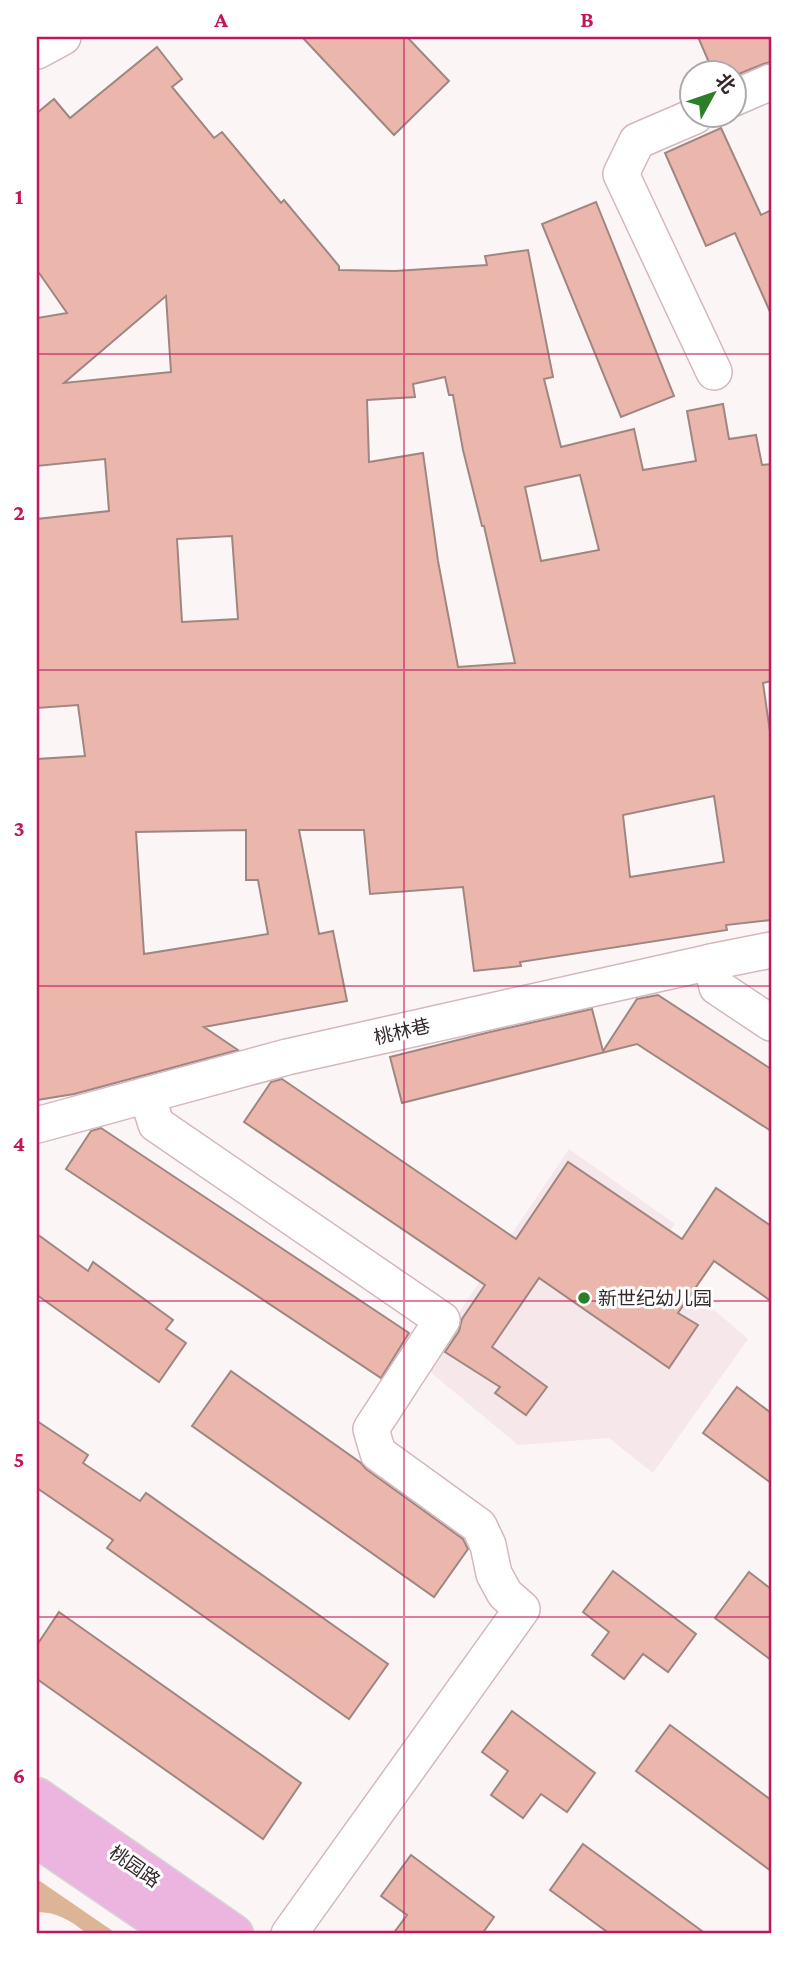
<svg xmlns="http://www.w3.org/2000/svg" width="808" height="1971" font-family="'Crimson Pro','Noto Sans SC',serif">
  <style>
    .built { fill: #f6e7ea }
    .forest { fill: #dcb496 }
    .building { fill: #ebb7ad; stroke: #a08681; stroke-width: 2; fill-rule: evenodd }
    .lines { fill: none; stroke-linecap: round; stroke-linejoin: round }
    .minor-casing { stroke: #d4b8be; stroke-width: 38 }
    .major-casing { stroke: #d6d4d5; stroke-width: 41 }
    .minor { stroke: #fff; stroke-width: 35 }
    .major { stroke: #ebb5df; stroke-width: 38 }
    .grid { fill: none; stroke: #c2185b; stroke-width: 2; stroke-opacity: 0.55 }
    .poi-dot { fill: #2c7e29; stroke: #fff; stroke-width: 2.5 }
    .labels { text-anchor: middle; stroke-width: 6; stroke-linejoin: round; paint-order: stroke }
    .street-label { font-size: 19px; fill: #34292b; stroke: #fff }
    .poi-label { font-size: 19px; fill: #34292b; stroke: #fff; text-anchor: start }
    .neatline { fill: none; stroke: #c2185b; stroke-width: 2.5 }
    .grid-label { font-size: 23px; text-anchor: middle; font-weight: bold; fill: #c2185b }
  </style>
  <rect width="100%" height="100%" fill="#fbf5f6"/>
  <path class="built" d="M569 1149 675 1224 653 1257 748 1339 653 1473 609 1438 518 1445 423 1366Z"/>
  <path class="forest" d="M37 1879 117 1934H87C72 1921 57 1912 37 1912Z"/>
  <g class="building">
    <path d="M302 37H407L449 81 394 135Z"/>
    <path d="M698 37H771V62L763 64 734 76V74H714Z"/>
    <path d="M157 47 182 79 172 87 214 138 222 132 281 203 284 200 339 266V270L395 271 487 265 485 256 528 250 553 377 544 379 561 447 634 429 643 470 696 461 687 411 723 404 729 439 756 435 762 465 771 464V681L763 683 771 739V920L726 925 727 930 520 962 521 966 474 971 463 887 370 894 364 830H299L319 934 333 931 347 1001 204 1027 238 1050 74 1094 37 1100V759L85 756 78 705 37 708V519L109 511 105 459 37 466V318L67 313 37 270V113L54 99 70 118ZM166 296 171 372 64 383ZM445 377 449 395H453L463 450 482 526H484L515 663 458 667 438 561 423 453 369 462 367 400 415 397 413 384ZM580 475 599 550 541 561 525 487ZM232 536 238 619 182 622 177 539ZM714 796 724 862 630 877 623 815ZM246 830V880H258L268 934 144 954 136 832Z"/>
    <path d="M721 128 761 215 771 210V314L735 233 706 246 665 153Z"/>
    <path d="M596 202 674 396 621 417 542 224Z"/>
    <path d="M658 995 771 1069V1131L637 1044 402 1103 390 1057 490 1032 592 1009 603 1051 637 999Z"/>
    <path d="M282 1079 516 1239 568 1162 682 1239 716 1188 771 1226V1301L714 1261 678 1313 698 1325 669 1368 539 1278 492 1347 547 1387 526 1415 495 1393 500 1387 445 1352 459 1331 462 1319 485 1285 244 1122 271 1082Z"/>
    <path d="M101 1128 409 1333 381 1378 66 1169 91 1131Z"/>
    <path d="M37 1234 88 1271 93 1262 173 1320 166 1329 186 1343 159 1382 37 1295Z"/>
    <path d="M231 1371 361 1463 366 1469 463 1539 468 1549 434 1597 192 1426Z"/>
    <path d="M737 1387 771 1413V1483L703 1433Z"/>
    <path d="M37 1421 88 1455 83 1463 140 1501 146 1493 388 1664 349 1719 107 1548 113 1540 37 1488Z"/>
    <path d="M613 1571 696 1634 668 1672 643 1654 624 1679 592 1655 609 1632 583 1612Z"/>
    <path d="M749 1572 771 1589V1660L715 1618Z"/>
    <path d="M59 1612 301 1783 263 1839 37 1679V1645Z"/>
    <path d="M512 1711 595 1773 567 1812 541 1794 523 1818 491 1795 508 1771 482 1752Z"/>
    <path d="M670 1725 771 1800V1871L636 1771Z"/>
    <path d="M583 1844 706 1934H610L550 1890Z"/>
    <path d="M411 1855 494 1917 482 1934H393L407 1915 381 1896Z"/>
  </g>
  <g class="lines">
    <g class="minor-casing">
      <g id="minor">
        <path d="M37 51 63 37"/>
        <path d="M734 98 771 82"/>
        <path d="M695 116 637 141 621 174 714 372"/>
        <path d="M711 962 717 987 771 1023"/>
        <path d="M147 1095 156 1124 442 1320 371 1429 378 1453 479 1526 488 1545 494 1574 505 1594 522 1609 289 1934"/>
        <path d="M37 1125 287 1057 711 962 771 950"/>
      </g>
    </g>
    <g class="major-casing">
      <g id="major">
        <path d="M37 1797 234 1934"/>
        <path d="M37 1838 178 1934"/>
      </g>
    </g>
    <use href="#minor" class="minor"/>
    <use href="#major" class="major"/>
  </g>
  <path class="grid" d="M404 37V1934M37 354H771M37 670H771M37 986H771M37 1301H771M37 1617H771"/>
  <circle class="poi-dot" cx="584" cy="1298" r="7"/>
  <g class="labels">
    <g class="street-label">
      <text transform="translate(402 1031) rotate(-13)" y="7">桃林巷</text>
      <text transform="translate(135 1866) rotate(35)" y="7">桃园路</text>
    </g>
    <g class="poi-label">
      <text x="598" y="1305">新世纪幼儿园</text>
    </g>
  </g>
  <rect width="808" height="1971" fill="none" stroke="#ffffff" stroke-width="77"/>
  <g transform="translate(713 94) rotate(50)"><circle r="33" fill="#ffffff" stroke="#aea9aa" stroke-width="2"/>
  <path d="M0-5L12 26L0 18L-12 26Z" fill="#2c7e29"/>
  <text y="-10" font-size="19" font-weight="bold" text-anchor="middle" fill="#34292b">北</text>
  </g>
  <rect x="38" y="38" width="732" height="1894" class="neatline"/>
  <g class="grid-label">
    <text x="221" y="27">A</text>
    <text x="587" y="27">B</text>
    <text x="19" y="204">1</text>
    <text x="19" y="520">2</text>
    <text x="19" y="836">3</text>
    <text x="19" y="1151">4</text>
    <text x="19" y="1467">5</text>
    <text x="19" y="1783">6</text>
  </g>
</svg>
